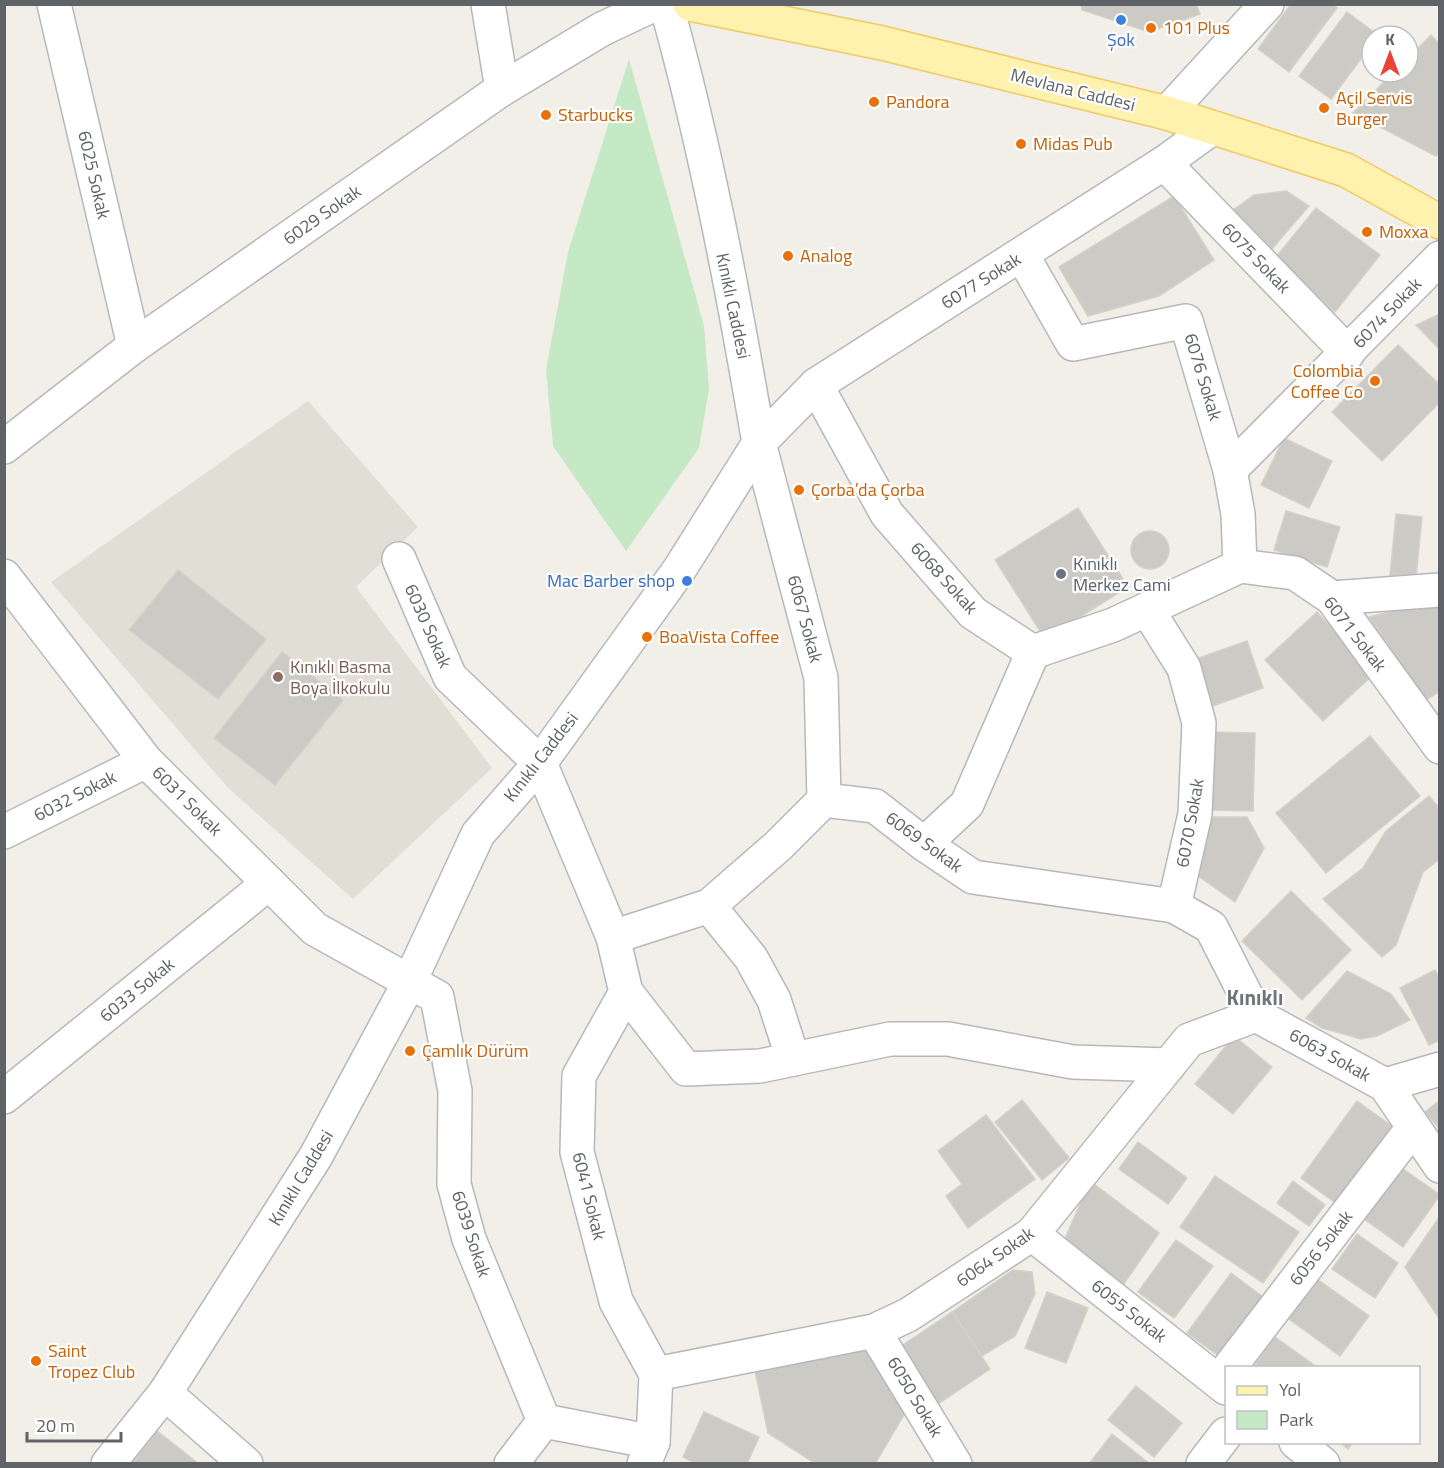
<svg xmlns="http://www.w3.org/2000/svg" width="1444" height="1468" font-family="'Titillium Web',sans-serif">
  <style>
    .education { fill: #e1ded6 }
    .park { fill: #c5e8c5 }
    .building { fill: #cccac5; stroke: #d6d1c6; stroke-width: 1.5 }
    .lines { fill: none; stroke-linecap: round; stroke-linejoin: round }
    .minor-casing { stroke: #b5b8bc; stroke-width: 36 }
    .major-casing { stroke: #f2c960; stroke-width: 36 }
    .minor { stroke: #fff; stroke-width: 33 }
    .major { stroke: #fff2af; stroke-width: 33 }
    .shop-dot { fill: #3f7fe0; stroke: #fff; stroke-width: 2 }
    .food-dot { fill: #e8710a; stroke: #fff; stroke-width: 2 }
    .worship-dot { fill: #6b7280; stroke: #fff; stroke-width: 2 }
    .education-dot { fill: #8d6e63; stroke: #fff; stroke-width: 2 }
    .labels { text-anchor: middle; stroke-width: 4.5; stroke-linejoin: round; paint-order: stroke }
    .food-label { font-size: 18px; fill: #c56008; stroke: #fff; text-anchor: start }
    .shop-label { font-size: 18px; fill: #366cbe; stroke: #fff }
    .street-label { font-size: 18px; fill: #5f6368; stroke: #fff }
    .worship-label { font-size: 18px; fill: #5b616d; stroke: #fff; text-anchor: start }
    .education-label { font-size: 18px; fill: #785e54; stroke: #fff; text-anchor: start }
    .quarter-label { font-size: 21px; font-weight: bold; fill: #70757a; stroke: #fff }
  </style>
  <rect width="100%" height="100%" fill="#f1efe8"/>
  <path class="education" d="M308 401 418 527 356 587 492 768 353 899 228 788 51 582Z"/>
  <path class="park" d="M629 59 704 326 709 389 699 448 626 551 553 446 546 370 568 252Z"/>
  <g class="building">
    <path d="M1081 4H1196L1200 14 1149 32 1082 10Z"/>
    <path d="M1291 4H1332L1337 8 1289 72 1258 49Z"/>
    <path d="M1347 12 1378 35 1372 36V44L1331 99 1299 76Z"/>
    <path d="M1431 35 1440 45V152L1436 156 1353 113 1394 72H1408V58Z"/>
    <path d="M1286 191 1309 206 1272 249 1233 210 1254 195Z"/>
    <path d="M1174 196 1214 260 1159 296 1088 316 1059 267Z"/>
    <path d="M1316 208 1380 255 1335 312 1276 257Z"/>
    <path d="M1440 314V350L1416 325Z"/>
    <path d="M1398 345 1440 385V402L1382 461 1332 412Z"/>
    <path d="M1284 438 1332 461 1309 508 1261 485Z"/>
    <path d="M1078 508 1128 587 1045 639 995 560Z"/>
    <path d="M1286 511 1340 527 1327 567 1274 550Z"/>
    <path d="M1396 514 1422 517 1416 577 1390 575Z"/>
    <circle cx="1150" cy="550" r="19"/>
    <path d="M178 570 266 639 218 699 129 630Z"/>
    <path d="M1440 599V691L1426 700 1369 617Z"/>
    <path d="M1317 612 1374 674 1323 721 1265 660Z"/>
    <path d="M1247 641 1263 688 1210 707 1193 660Z"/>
    <path d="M282 652 343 700 275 785 214 738Z"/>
    <path d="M1205 732 1255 733 1253 811 1203 810Z"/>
    <path d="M1370 736 1420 796 1326 873 1276 813Z"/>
    <path d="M1429 796 1440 809V859L1423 872 1396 945 1382 957 1323 899 1363 868 1386 831Z"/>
    <path d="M1209 817H1247L1264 848 1235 902 1194 873Z"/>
    <path d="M1291 891 1351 950 1302 1000 1242 941Z"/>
    <path d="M1435 970 1440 980V1040L1429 1045 1400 988Z"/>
    <path d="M1347 971 1391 994 1410 1020 1377 1036 1361 1039 1322 1028 1306 1018Z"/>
    <path d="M1234 1036 1272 1067 1233 1114 1195 1084Z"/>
    <path d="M1022 1100 1069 1158 1042 1180 995 1122Z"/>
    <path d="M1440 1100V1129L1425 1112Z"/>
    <path d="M1357 1101 1393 1127 1337 1204 1301 1178Z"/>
    <path d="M986 1115 1035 1179 968 1228 946 1196 962 1184 938 1151Z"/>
    <path d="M1138 1142 1187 1178 1168 1204 1119 1169Z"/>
    <path d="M1399 1166 1440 1195 1403 1247 1363 1218Z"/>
    <path d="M1215 1176 1299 1232 1263 1283 1180 1227Z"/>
    <path d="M1090 1181 1159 1233 1121 1288 1064 1241Z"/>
    <path d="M1293 1181 1325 1205 1309 1226 1277 1203Z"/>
    <path d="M1440 1216V1320L1405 1267Z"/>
    <path d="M1357 1234 1398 1263 1375 1298 1332 1269Z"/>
    <path d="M1176 1240 1213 1266 1174 1318 1138 1292Z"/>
    <path d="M1013 1270 1032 1272 1035 1294 1015 1336 982 1356 952 1312Z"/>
    <path d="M1231 1273 1263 1297 1219 1356 1187 1333Z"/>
    <path d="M1317 1279 1369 1316 1340 1356 1289 1319Z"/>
    <path d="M1047 1292 1088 1308 1066 1363 1025 1348Z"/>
    <path d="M952 1312 990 1369 938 1404 900 1347Z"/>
    <path d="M1275 1337 1314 1365 1312 1368H1253Z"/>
    <path d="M868 1343 908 1408 875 1464H816L768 1433 755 1371Z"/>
    <path d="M1136 1386 1182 1423 1154 1457 1108 1420Z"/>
    <path d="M704 1412 759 1437 747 1464H697L683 1457Z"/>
    <path d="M157 1431 199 1464H132Z"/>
    <path d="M1112 1434 1150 1464H1089Z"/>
    <path d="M1339 1442H1353L1348 1449Z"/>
  </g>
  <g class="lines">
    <g class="minor-casing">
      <g id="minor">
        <path d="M54 4 134 346"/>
        <path d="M488 4 502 89"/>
        <path d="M1167 113 1267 4"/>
        <path d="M1164 163 1348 353"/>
        <path d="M1022 255 1073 344 1186 321 1230 470"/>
        <path d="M816 385 887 514 973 613 1033 652 967 804 924 844"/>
        <path d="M4 447 134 346 502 89 602 29 655 4"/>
        <path d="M399 559 450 677 540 763 613 937 626 992 579 1076 577 1152 616 1301 656 1374 653 1442 644 1464"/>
        <path d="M1240 566 1295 573 1332 598 1440 747"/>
        <path d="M4 576 146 761 315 929 437 997 455 1091 454 1184 469 1239 544 1421"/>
        <path d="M1332 598 1440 590"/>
        <path d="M1147 609 1184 668 1199 723 1195 814 1174 906"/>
        <path d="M1033 652 1113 625 1240 566 1238 514 1230 470 1440 258"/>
        <path d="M824 800 821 678 759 443 816 385 1164 163 1212 128"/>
        <path d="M4 832 146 761"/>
        <path d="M709 906 751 958 774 1000 793 1059"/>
        <path d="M613 937 709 906 778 846 824 800 875 806 924 844 973 877 1174 906 1211 927 1256 1015"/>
        <path d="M626 992 686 1069 760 1066 890 1039H948L1073 1062 1169 1065"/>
        <path d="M1256 1015 1385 1085 1440 1069"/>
        <path d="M1385 1085 1440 1166"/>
        <path d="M4 1097 269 883"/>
        <path d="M1032 1234 1226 1388"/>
        <path d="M874 1331 955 1464"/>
        <path d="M1229 1368 1412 1129"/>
        <path d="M656 1374 874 1331 908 1315 1032 1234 1189 1040 1256 1015"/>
        <path d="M165 1393 246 1464"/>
        <path d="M544 1421 653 1442"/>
        <path d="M1296 1442 1323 1464"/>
        <path d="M108 1464 165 1393 316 1156 409 983 478 834 540 763 679 570 759 443C734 296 706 148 666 4"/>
        <path d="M511 1464 544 1421"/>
        <path d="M1203 1464 1226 1434"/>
      </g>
    </g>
    <g class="major-casing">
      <path id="major" d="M690 4 882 43 1167 113 1346 170 1440 222"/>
    </g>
    <use href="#minor" class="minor"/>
    <use href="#major" class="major"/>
  </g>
  <g class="shop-dot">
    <circle cx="1121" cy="20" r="6"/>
    <circle cx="687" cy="581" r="6"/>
  </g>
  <g class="food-dot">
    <circle cx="1151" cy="28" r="6"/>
    <circle cx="874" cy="102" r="6"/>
    <circle cx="1324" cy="108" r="6"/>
    <circle cx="546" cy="115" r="6"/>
    <circle cx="1021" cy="144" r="6"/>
    <circle cx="1367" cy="232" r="6"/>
    <circle cx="788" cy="256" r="6"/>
    <circle cx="1375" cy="381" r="6"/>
    <circle cx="799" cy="490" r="6"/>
    <circle cx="647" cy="637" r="6"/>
    <circle cx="410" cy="1051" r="6"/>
    <circle cx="36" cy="1361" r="6"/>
  </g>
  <circle class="worship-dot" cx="1061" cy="574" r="6"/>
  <circle class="education-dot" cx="278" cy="677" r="6"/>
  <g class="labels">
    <g class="food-label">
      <text x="1163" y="34">101 Plus</text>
      <text x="1336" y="104">Açil Servis<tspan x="1336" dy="21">Burger</tspan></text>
      <text x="886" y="108">Pandora</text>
      <text x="558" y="121">Starbucks</text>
      <text x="1033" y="150">Midas Pub</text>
      <text x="1379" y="238">Moxxa</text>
      <text x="800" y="262">Analog</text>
      <text x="1363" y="377" text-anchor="end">Colombia<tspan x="1363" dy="21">Coffee Co</tspan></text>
      <text x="811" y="496">Çorba’da Çorba</text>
      <text x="659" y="643">BoaVista Coffee</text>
      <text x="422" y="1057">Çamlık Dürüm</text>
      <text x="48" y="1357">Saint<tspan x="48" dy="21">Tropez Club</tspan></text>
    </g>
    <g class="shop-label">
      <text x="1121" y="46">Şok</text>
      <text x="675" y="587" text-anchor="end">Mac Barber shop</text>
    </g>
    <g class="street-label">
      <text transform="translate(1073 90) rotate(14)" y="6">Mevlana Caddesi</text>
      <text transform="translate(94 175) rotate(77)" y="6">6025 Sokak</text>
      <text transform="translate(322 215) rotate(-35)" y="6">6029 Sokak</text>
      <text transform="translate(1256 258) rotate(46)" y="6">6075 Sokak</text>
      <text transform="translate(981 281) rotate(-32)" y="6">6077 Sokak</text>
      <text transform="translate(733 306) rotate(78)" y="6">Kınıklı Caddesi</text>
      <text transform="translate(1387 313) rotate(-46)" y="6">6074 Sokak</text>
      <text transform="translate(1203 377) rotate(73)" y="6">6076 Sokak</text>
      <text transform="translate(944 578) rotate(48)" y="6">6068 Sokak</text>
      <text transform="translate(805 619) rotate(75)" y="6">6067 Sokak</text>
      <text transform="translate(428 626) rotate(66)" y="6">6030 Sokak</text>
      <text transform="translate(1355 634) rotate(52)" y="6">6071 Sokak</text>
      <text transform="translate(541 757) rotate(-52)" y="6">Kınıklı Caddesi</text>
      <text transform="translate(75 796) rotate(-27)" y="6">6032 Sokak</text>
      <text transform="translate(187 801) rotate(45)" y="6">6031 Sokak</text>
      <text transform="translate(1190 823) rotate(-80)" y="6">6070 Sokak</text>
      <text transform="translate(924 842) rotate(36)" y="6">6069 Sokak</text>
      <text transform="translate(137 990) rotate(-39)" y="6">6033 Sokak</text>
      <text transform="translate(1330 1055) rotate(29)" y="6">6063 Sokak</text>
      <text transform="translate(301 1178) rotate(-59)" y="6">Kınıklı Caddesi</text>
      <text transform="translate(589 1196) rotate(76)" y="6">6041 Sokak</text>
      <text transform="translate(471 1234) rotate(72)" y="6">6039 Sokak</text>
      <text transform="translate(1321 1248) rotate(-52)" y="6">6056 Sokak</text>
      <text transform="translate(995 1257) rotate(-35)" y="6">6064 Sokak</text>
      <text transform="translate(1129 1311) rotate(38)" y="6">6055 Sokak</text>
      <text transform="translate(915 1397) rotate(59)" y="6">6050 Sokak</text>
    </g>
    <g class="worship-label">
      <text x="1073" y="570">Kınıklı<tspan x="1073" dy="21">Merkez Cami</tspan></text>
    </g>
    <g class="education-label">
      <text x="290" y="673">Kınıklı Basma<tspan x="290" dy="21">Boya İlkokulu</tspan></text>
    </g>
    <g class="quarter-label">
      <text x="1255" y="1005">Kınıklı</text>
    </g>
  </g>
  <rect width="1444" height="1468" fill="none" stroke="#5f6368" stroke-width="12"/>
  <rect x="1225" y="1366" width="195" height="78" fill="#ffffff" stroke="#bfc1c3" stroke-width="1.5"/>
  <rect x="1237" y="1386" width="30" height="9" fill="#fff2af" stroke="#bfc1c3" stroke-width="1.5"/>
  <text x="1279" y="1396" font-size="18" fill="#5f6368">Yol</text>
  <rect x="1237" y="1411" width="30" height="18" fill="#c5e8c5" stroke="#bfc1c3" stroke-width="1.5"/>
  <text x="1279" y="1426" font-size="18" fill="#5f6368">Park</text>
  <g transform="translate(1390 54)"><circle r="28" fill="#ffffff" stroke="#bfc1c3" stroke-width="1.5"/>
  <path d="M0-4.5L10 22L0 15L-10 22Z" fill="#ea4335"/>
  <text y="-9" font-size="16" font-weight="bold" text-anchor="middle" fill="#5f6368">K</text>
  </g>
  <path d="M27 1432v9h94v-9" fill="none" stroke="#5f6368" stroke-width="3"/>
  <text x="36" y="1432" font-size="18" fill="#5f6368" stroke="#ffffff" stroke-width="4.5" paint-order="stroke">20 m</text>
</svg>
